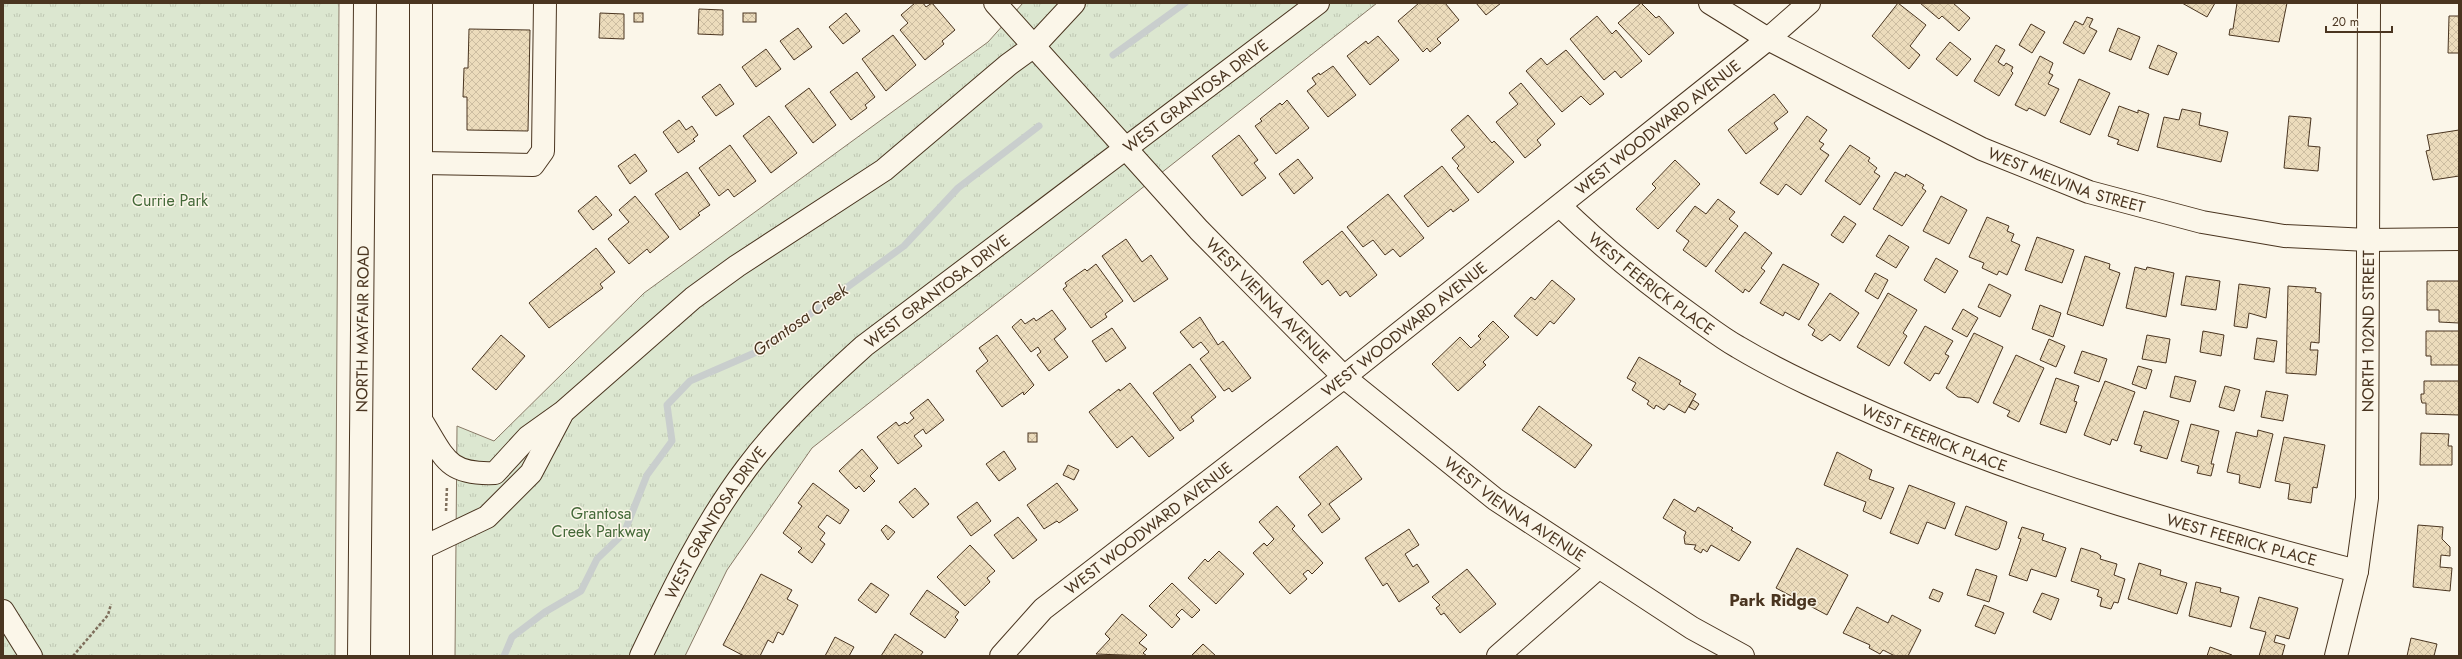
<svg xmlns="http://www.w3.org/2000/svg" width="2462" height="659" font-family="Jost,sans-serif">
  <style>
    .park { fill: url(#park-tufts); stroke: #887966 }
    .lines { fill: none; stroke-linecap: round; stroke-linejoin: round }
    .stream { stroke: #c9cecd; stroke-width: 7 }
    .building { fill: url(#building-cross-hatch); stroke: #4a3520 }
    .minor-casing { stroke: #4a3520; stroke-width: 24 }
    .major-casing { stroke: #4a3520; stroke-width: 24 }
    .path { stroke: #7f6f5c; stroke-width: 2.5; stroke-dasharray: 3 2; stroke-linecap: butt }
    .minor { stroke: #fbf6e9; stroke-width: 22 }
    .major { stroke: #fbf6e9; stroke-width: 22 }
    .labels { text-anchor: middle; stroke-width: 3; stroke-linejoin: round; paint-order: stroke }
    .street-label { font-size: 16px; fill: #4a3520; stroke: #fbf6e9 }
    .park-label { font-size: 16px; fill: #436837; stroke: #fbf6e9 }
    .water-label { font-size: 17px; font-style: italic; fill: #4a3520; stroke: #fbf6e9 }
    .neighbourhood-label { font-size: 17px; font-weight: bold; fill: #4a3520; stroke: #fbf6e9 }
  </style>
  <defs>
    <pattern id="park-tufts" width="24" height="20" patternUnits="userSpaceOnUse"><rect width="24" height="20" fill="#dce7d0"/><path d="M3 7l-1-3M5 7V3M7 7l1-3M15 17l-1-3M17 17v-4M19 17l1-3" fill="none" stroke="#bec7b2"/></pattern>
    <pattern id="building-cross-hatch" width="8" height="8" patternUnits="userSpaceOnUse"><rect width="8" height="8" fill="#ecdcbc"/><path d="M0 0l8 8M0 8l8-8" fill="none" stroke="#ccbda1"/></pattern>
  </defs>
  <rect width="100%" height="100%" fill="#fbf6e9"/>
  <g class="park">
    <path d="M3 3H339L335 656H3Z"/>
    <path d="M1023 3H1377L812 448 727 570 685 656H455L457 426 494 441 644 293 988 42Z"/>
  </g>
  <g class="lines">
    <g class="stream">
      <path d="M1113 55 1185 3"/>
      <path d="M504 656 512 637 545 612 581 591 597 559 624 533 647 475 672 441 667 405 690 381 759 351 904 246 958 188 1039 126"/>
    </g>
  </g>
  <g class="building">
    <path d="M915 3H923L926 7 932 3 955 30 942 41 944 44 925 60 900 30 908 23 901 15Z"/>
    <path d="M1419 3H1445L1459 20 1437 39 1441 43 1430 52 1427 48 1423 52 1398 21Z"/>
    <path d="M1476 3H1501L1486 15Z"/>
    <path d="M1641 3 1656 18 1659 16 1674 33 1649 55 1618 23Z"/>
    <path d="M1898 3 1926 25 1910 46 1920 55 1909 69 1872 36Z"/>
    <path d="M1920 3H1953L1970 18 1959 31 1942 16 1939 19Z"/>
    <path d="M2182 3H2215L2207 17Z"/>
    <path d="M2237 3H2287L2279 42 2229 35 2230 29H2233Z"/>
    <path d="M699 9 723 10V35L698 34Z"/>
    <path d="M600 13 624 14V39L599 38Z"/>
    <rect x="634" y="13" width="9" height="9"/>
    <rect x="743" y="13" width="13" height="9"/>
    <path d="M846 13 860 31 843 44 829 27Z"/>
    <path d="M1597 16 1612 34 1616 30 1642 61 1621 78 1615 71 1604 80 1570 39Z"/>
    <path d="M2449 16H2459V53H2448Z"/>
    <path d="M2087 17 2093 19 2089 27 2097 31 2084 54 2063 43 2075 21 2083 25Z"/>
    <path d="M2031 24 2045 32 2032 53 2019 45Z"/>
    <path d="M798 28 812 47 794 60 780 41Z"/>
    <path d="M2118 28 2140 37 2131 60 2109 51Z"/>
    <path d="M469 29 530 30 528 131 467 130V97H463L464 68H468Z"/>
    <path d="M893 35 916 65 886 91 862 59Z"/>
    <path d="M1378 36 1399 60 1370 85 1347 56 1366 41 1368 44Z"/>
    <path d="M1950 42 1971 59 1957 76 1936 59Z"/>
    <path d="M1996 45 2005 50 1998 62 2004 66 2006 63 2013 67 2011 71 2013 73 1999 96 1974 81Z"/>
    <path d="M2158 45 2177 53 2168 75 2149 68Z"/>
    <path d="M766 49 781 69 756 87 742 67Z"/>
    <path d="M1566 50 1604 94 1590 105 1581 96 1562 112 1526 71 1541 58 1547 65Z"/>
    <path d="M2040 56 2053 63 2049 73 2053 75 2048 84 2059 89 2045 116 2029 108 2027 111 2015 105Z"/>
    <path d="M1333 66 1356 95 1328 117 1307 91 1316 84 1312 78 1319 73 1320 75Z"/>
    <path d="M857 72 875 97 865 105 867 108 851 120 830 92Z"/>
    <path d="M2079 79 2110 93 2090 135 2060 122Z"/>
    <path d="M1521 83 1555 124 1537 140 1541 145 1525 158 1496 122 1518 104 1509 93Z"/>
    <path d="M720 84 734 104 716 116 702 97Z"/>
    <path d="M809 88 836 125 813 143 785 106Z"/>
    <path d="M1774 94 1788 112 1774 123 1778 129 1746 154 1728 130Z"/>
    <path d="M1287 100 1309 128 1276 154 1255 126 1262 121 1260 119 1280 103 1282 105Z"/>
    <path d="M2119 106 2138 113V110L2149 114 2138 151 2117 144 2119 140 2108 136Z"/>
    <path d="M2182 109 2201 113 2199 125 2228 132 2221 162 2157 147 2164 117 2179 120Z"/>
    <path d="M1468 115 1492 143 1494 141 1514 162 1478 193 1457 168 1459 166 1452 158 1465 147 1451 130Z"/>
    <path d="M769 116 797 153 771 173 743 136Z"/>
    <path d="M1807 116 1827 130 1819 141 1824 144 1820 149 1829 155 1801 195 1786 184 1778 195 1760 183Z"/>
    <path d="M2289 116 2311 118 2308 146 2320 147 2318 171 2284 168Z"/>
    <path d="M679 120 686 130 692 126 698 135 693 139 695 141 678 153 663 132Z"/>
    <path d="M2459 130V176L2433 180 2426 151 2430 150 2427 135Z"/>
    <path d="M1239 135 1258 160 1254 163 1266 178 1242 196 1212 156Z"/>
    <path d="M730 145 756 181 734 197 728 189 719 196 699 168Z"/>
    <path d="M1850 145 1870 158 1868 161 1877 168 1874 172 1880 176 1860 205 1825 181Z"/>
    <path d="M635 154 647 171 630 184 618 166Z"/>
    <path d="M1298 159 1313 178 1294 194 1279 174Z"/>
    <path d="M1675 160 1700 184 1658 229 1636 209 1656 188 1652 184Z"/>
    <path d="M1442 166 1469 200 1453 212 1451 209 1428 227 1404 196Z"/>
    <path d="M687 172 710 205 698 213 700 215 680 230 655 194Z"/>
    <path d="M1895 172 1905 177 1906 174 1924 185 1922 188 1926 191 1902 226 1873 209Z"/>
    <path d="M1388 194 1424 238 1400 257 1393 249 1385 255 1373 240 1363 247 1347 227Z"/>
    <path d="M596 196 612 215 593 230 578 211Z"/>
    <path d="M635 196 669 237 650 253 647 249 629 264 608 239 629 222 619 210Z"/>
    <path d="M1941 196 1967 210 1949 244 1923 231Z"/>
    <path d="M1718 199 1735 212 1729 219 1738 226 1706 267 1683 250 1689 241 1676 231 1695 206 1706 214Z"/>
    <path d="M1844 216 1856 224 1843 243 1831 235Z"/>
    <path d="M1987 217 2009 226 2007 231 2014 234 2011 241 2020 245 2007 275 1999 271 1997 275 1982 268 1984 263 1969 257Z"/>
    <path d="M1342 231 1377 275 1350 297 1346 291 1340 296 1328 280 1322 285 1303 262Z"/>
    <path d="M1745 232 1772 253 1761 268 1765 271 1749 292 1745 289 1743 293 1715 271Z"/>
    <path d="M1889 235 1909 247 1896 268 1876 256Z"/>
    <path d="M2037 237 2074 250 2062 283 2025 270Z"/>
    <path d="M1126 239 1142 262 1151 255 1168 279 1134 302 1102 256Z"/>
    <path d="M596 248 615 272 600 284 603 288 549 328 529 303Z"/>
    <path d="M2085 256 2110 264 2109 269 2120 273 2103 326 2067 314Z"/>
    <path d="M1936 258 1958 271 1945 293 1924 280Z"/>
    <path d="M1096 264 1123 301 1105 314 1107 317 1091 328 1063 289 1067 286 1065 283 1085 269 1087 271Z"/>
    <path d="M1783 264 1819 284 1799 320 1785 312 1783 316 1760 303Z"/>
    <path d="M2135 267 2146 270 2147 267 2174 273 2166 317 2126 308Z"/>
    <path d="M1875 273 1888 280 1878 299 1865 291Z"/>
    <path d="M2186 276 2220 281 2216 310 2181 305Z"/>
    <path d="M1552 280 1575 299 1554 324 1550 321 1537 336 1514 316 1531 297 1535 300Z"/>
    <path d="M2427 281H2459V323L2439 322V310H2427Z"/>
    <path d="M1989 284 2011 295 2000 317 1978 307Z"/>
    <path d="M2239 284 2270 288 2266 318 2249 313 2247 328 2234 326Z"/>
    <path d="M2288 286 2316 288 2315 292 2321 293 2319 343 2311 342 2310 350H2318L2316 375 2286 373Z"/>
    <path d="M1830 293 1859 313 1840 341 1830 334 1822 341 1812 335 1815 330 1808 325Z"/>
    <path d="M1888 293 1917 310 1903 333 1907 336 1889 366 1857 347Z"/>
    <path d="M2040 305 2061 313 2053 337 2032 329Z"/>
    <path d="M1963 309 1978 318 1967 337 1952 329Z"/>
    <path d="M1052 310 1066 329 1054 339 1068 357 1049 371 1037 355 1041 352 1038 347 1031 352 1012 327 1021 319 1025 324 1034 318 1036 321Z"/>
    <path d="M1200 317 1218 345 1223 341 1251 378 1232 392 1229 388 1224 391 1200 359 1209 352 1201 342 1193 348 1180 332Z"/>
    <path d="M1493 321 1509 337 1483 362 1486 365 1458 391 1432 364 1460 337 1471 348 1481 339 1478 336Z"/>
    <path d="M1925 326 1953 341 1945 354 1949 356 1939 374 1935 373 1930 381 1904 363Z"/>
    <path d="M1112 328 1126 348 1106 362 1092 341Z"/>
    <path d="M2203 331 2224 335 2221 356 2200 352Z"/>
    <path d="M2426 331H2459V365H2431V356H2426Z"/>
    <path d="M1974 333 2003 347 1978 403 1970 398 1958 397 1946 388Z"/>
    <path d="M501 335 525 356 496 390 472 369Z"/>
    <path d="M997 335 1034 385 1024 395 1023 392 1002 407 976 371 988 361 979 348Z"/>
    <path d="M2147 335 2170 339 2166 363 2142 359Z"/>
    <path d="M2257 338 2277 341 2274 362 2254 359Z"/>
    <path d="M2049 339 2065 346 2056 367 2040 360Z"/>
    <path d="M2082 351 2107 359 2099 382 2074 373Z"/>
    <path d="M2016 355 2044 368 2019 422 2007 416 2010 411 1993 403Z"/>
    <path d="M1639 357 1681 381 1679 384 1696 394 1685 413 1669 404 1664 410 1656 405 1654 409 1647 404 1649 401 1632 390 1636 383 1627 378Z"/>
    <path d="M1190 364 1216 397 1191 417 1194 421 1180 431 1153 393Z"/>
    <path d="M2138 366 2152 370 2146 389 2132 384Z"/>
    <path d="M2175 376 2196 381 2190 402 2170 397Z"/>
    <path d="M2056 378 2079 386 2074 401 2077 402 2066 433 2040 424Z"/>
    <path d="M2105 381 2135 392 2117 441 2112 439 2110 445 2084 435Z"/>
    <path d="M2424 381H2459V415L2426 414V403H2422L2421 399V394H2424Z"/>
    <path d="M1130 383 1174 438 1149 457 1132 436 1117 448 1089 412 1119 389 1120 391Z"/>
    <path d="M2225 386 2240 390 2234 411 2219 407Z"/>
    <path d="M2266 391 2288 395 2283 421 2261 417Z"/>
    <path d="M928 399 944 420 926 434 923 429 914 436 922 446 898 464 877 437 896 422 899 426 905 422 907 424 914 418 910 413Z"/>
    <path d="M1693 400 1699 404 1695 410 1689 407Z"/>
    <path d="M1539 406 1592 445 1575 468 1522 430Z"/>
    <path d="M2144 411 2179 421 2167 459 2140 451 2142 446 2134 444Z"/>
    <path d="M2191 424 2219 431 2211 464H2214L2211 476 2197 473 2199 466 2181 461Z"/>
    <path d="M2258 430 2273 434 2260 488 2239 483 2240 475 2227 472 2236 432 2257 437Z"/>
    <rect x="1028" y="433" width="9" height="9"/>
    <path d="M2421 433 2449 434 2448 446H2452V465H2420Z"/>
    <path d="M2284 437 2325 445 2317 488 2313 487 2311 503 2288 499 2290 484 2275 481Z"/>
    <path d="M1337 446 1362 479 1329 504 1340 519 1322 533 1308 515 1321 504 1299 477Z"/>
    <path d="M862 449 878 468 870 476 875 481 864 492 859 486 856 489 839 471Z"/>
    <path d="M1004 451 1016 469 999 481 986 464Z"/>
    <path d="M1837 452 1872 470 1869 479 1894 488 1881 519 1863 511 1866 502 1824 485Z"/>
    <path d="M1068 465 1079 470 1074 480 1063 475Z"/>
    <path d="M813 483 849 510 840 524 827 515 818 527 825 533 820 540 825 544 812 563 798 552 802 548 783 533 802 506 798 503Z"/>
    <path d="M1057 483 1078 510 1059 523 1057 521 1044 529 1027 505Z"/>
    <path d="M1909 485 1955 503 1945 529 1927 522 1918 544 1890 533Z"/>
    <path d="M915 488 929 504 913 518 899 502Z"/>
    <path d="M1674 499 1695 512 1698 507 1733 528 1731 530 1751 542 1739 561 1711 545 1707 552 1703 549 1701 553 1694 549 1696 545 1685 544 1684 537 1686 532 1663 518Z"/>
    <path d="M977 502 991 521 971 536 957 517Z"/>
    <path d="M1277 506 1295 526 1292 529 1323 563 1312 574 1308 570 1303 574 1307 579 1290 594 1253 553 1264 543 1267 546 1274 539 1259 522Z"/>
    <path d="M1966 506 2007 522 1999 548 1996 550 1955 535Z"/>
    <path d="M1018 517 1037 540 1013 559 994 535Z"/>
    <path d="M886 525 895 532 888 540 881 530Z"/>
    <path d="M2418 525 2443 527 2442 539 2450 547V556L2441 555 2440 567 2452 568 2450 591 2413 587Z"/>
    <path d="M2022 527 2044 534 2042 540 2066 548 2056 577 2031 569 2027 581 2009 575 2021 539 2018 538Z"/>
    <path d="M1409 529 1419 545 1405 554 1413 567 1417 564 1429 582 1399 602 1387 583 1383 586 1365 558Z"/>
    <path d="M970 545 995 571 987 578 990 582 965 606 937 577Z"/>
    <path d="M1797 548 1848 575 1827 615 1776 588Z"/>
    <path d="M2081 548 2097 553 2101 556 2100 559 2117 564 2114 575 2125 579 2118 603 2114 602 2111 609 2100 606 2102 598 2097 596 2099 590 2071 581Z"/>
    <path d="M1219 551 1244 574 1216 604 1188 578 1205 559 1208 562Z"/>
    <path d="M2139 563 2161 570 2160 575 2187 583 2177 614 2128 599Z"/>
    <path d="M1467 569 1496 604 1460 633 1444 613 1441 615 1436 608 1440 605 1432 597Z"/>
    <path d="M1976 569 1997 576 1989 602 1967 595Z"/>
    <path d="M761 574 792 590 787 599 798 605 783 635 778 632 773 643 768 640 760 656H744L723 645Z"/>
    <path d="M2196 582 2221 588 2220 592 2239 597 2231 627 2189 616Z"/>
    <path d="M871 583 889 595 876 613 858 600Z"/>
    <path d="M1172 583 1200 610 1192 618 1182 609 1176 615 1180 619 1172 628 1149 606Z"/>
    <path d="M1933 589 1943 593 1939 602 1929 598Z"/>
    <path d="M927 590 959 612 955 617 958 620 945 638 910 614Z"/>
    <path d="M2042 593 2059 599 2051 620 2033 612Z"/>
    <path d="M2259 597 2298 608 2289 639 2276 635 2274 642 2285 645 2282 656H2259L2266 632 2250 628Z"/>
    <path d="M1984 605 2004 613 1995 634 1975 626Z"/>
    <path d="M1857 607 1888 623 1892 615 1921 630 1908 656H1895L1883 650 1880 654 1869 648 1870 645 1843 633Z"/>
    <path d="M1122 614 1147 635 1139 643 1147 649 1143 653 1147 656 1096 654 1110 639 1105 634Z"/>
    <path d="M895 634 923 652 920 656H881Z"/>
    <path d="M835 637 854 647 849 656H825Z"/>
    <path d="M2411 638 2437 644 2434 656H2407Z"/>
    <path d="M1203 644 1216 656H1191Z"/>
    <path d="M2210 647 2232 655V656H2207Z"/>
  </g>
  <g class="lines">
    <g class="minor-casing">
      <g id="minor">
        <path id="s1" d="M995 3 1199 230 1344 377 1495 499 1692 628 1743 656"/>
        <path id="s2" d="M1710 3 1768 39 1982 149 2089 192 2202 222 2284 236 2368 240 2459 239"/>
        <path d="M422 163 533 165 543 151 545 3"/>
        <path id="s3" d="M1560 206C1603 248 1645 282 1694 317 1708 327 1722 338 1738 347 1785 375 1836 397 1886 419 2039 485 2197 529 2357 571"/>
        <path d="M423 423C445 459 448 475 495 473L528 437 563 412 693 298 737 266 884 170 1008 65 1034 46 1074 3"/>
        <path d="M422 548 487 517 531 473 561 416"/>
        <path d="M3 611 31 656"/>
        <path id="s4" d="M641 656C672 591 703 526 746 469 780 423 822 384 864 346L1318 3"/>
        <path id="s5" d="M1001 656 1043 609 1344 377 1768 39 1809 3"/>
        <path d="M1498 656 1598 568"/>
        <path id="s6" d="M2336 656 2357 571 2367 498 2369 3"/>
      </g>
    </g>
    <g class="major-casing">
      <g id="major">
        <path id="s7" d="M359 656 365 3"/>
        <path d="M421 656V3"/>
      </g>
    </g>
    <g class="path">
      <path d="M446 511 447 486"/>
      <path d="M73 656 108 615 111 604"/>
    </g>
    <use href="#minor" class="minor"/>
    <use href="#major" class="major"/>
  </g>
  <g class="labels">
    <g class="street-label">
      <text dy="6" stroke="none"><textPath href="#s4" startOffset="801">WEST GRANTOSA DRIVE</textPath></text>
      <text dy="6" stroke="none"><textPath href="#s5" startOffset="844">WEST WOODWARD AVENUE</textPath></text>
      <text dy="6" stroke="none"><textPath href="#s2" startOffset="399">WEST MELVINA STREET</textPath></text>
      <text dy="6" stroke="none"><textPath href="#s3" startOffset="120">WEST FEERICK PLACE</textPath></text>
      <text dy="6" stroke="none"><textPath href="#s4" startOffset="477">WEST GRANTOSA DRIVE</textPath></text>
      <text dy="6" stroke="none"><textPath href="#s1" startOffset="404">WEST VIENNA AVENUE</textPath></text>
      <text dy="6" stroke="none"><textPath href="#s5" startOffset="520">WEST WOODWARD AVENUE</textPath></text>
      <text dy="6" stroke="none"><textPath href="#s7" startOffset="327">NORTH MAYFAIR ROAD</textPath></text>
      <text dy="6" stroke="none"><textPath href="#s6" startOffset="328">NORTH 102ND STREET</textPath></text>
      <text dy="6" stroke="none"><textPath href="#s3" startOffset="444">WEST FEERICK PLACE</textPath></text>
      <text dy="6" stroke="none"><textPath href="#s1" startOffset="728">WEST VIENNA AVENUE</textPath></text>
      <text dy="6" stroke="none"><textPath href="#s4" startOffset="153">WEST GRANTOSA DRIVE</textPath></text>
      <text dy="6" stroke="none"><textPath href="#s5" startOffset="196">WEST WOODWARD AVENUE</textPath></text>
      <text dy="6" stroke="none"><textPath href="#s3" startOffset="768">WEST FEERICK PLACE</textPath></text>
    </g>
    <g class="park-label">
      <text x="170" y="206">Currie Park</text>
      <text x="601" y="519">Grantosa<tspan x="601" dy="18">Creek Parkway</tspan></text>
    </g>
    <g class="water-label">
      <text transform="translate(800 320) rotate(-35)" y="6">Grantosa Creek</text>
    </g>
    <g class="neighbourhood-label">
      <text x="1773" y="606">Park Ridge</text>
    </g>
  </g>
  <rect width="2462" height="659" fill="none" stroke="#4a3520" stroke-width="8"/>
  <path d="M2326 26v6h66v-6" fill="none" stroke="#4a3520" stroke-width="2"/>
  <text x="2332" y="26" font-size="12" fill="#4a3520" stroke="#fbf6e9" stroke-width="3" paint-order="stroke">20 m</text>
</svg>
